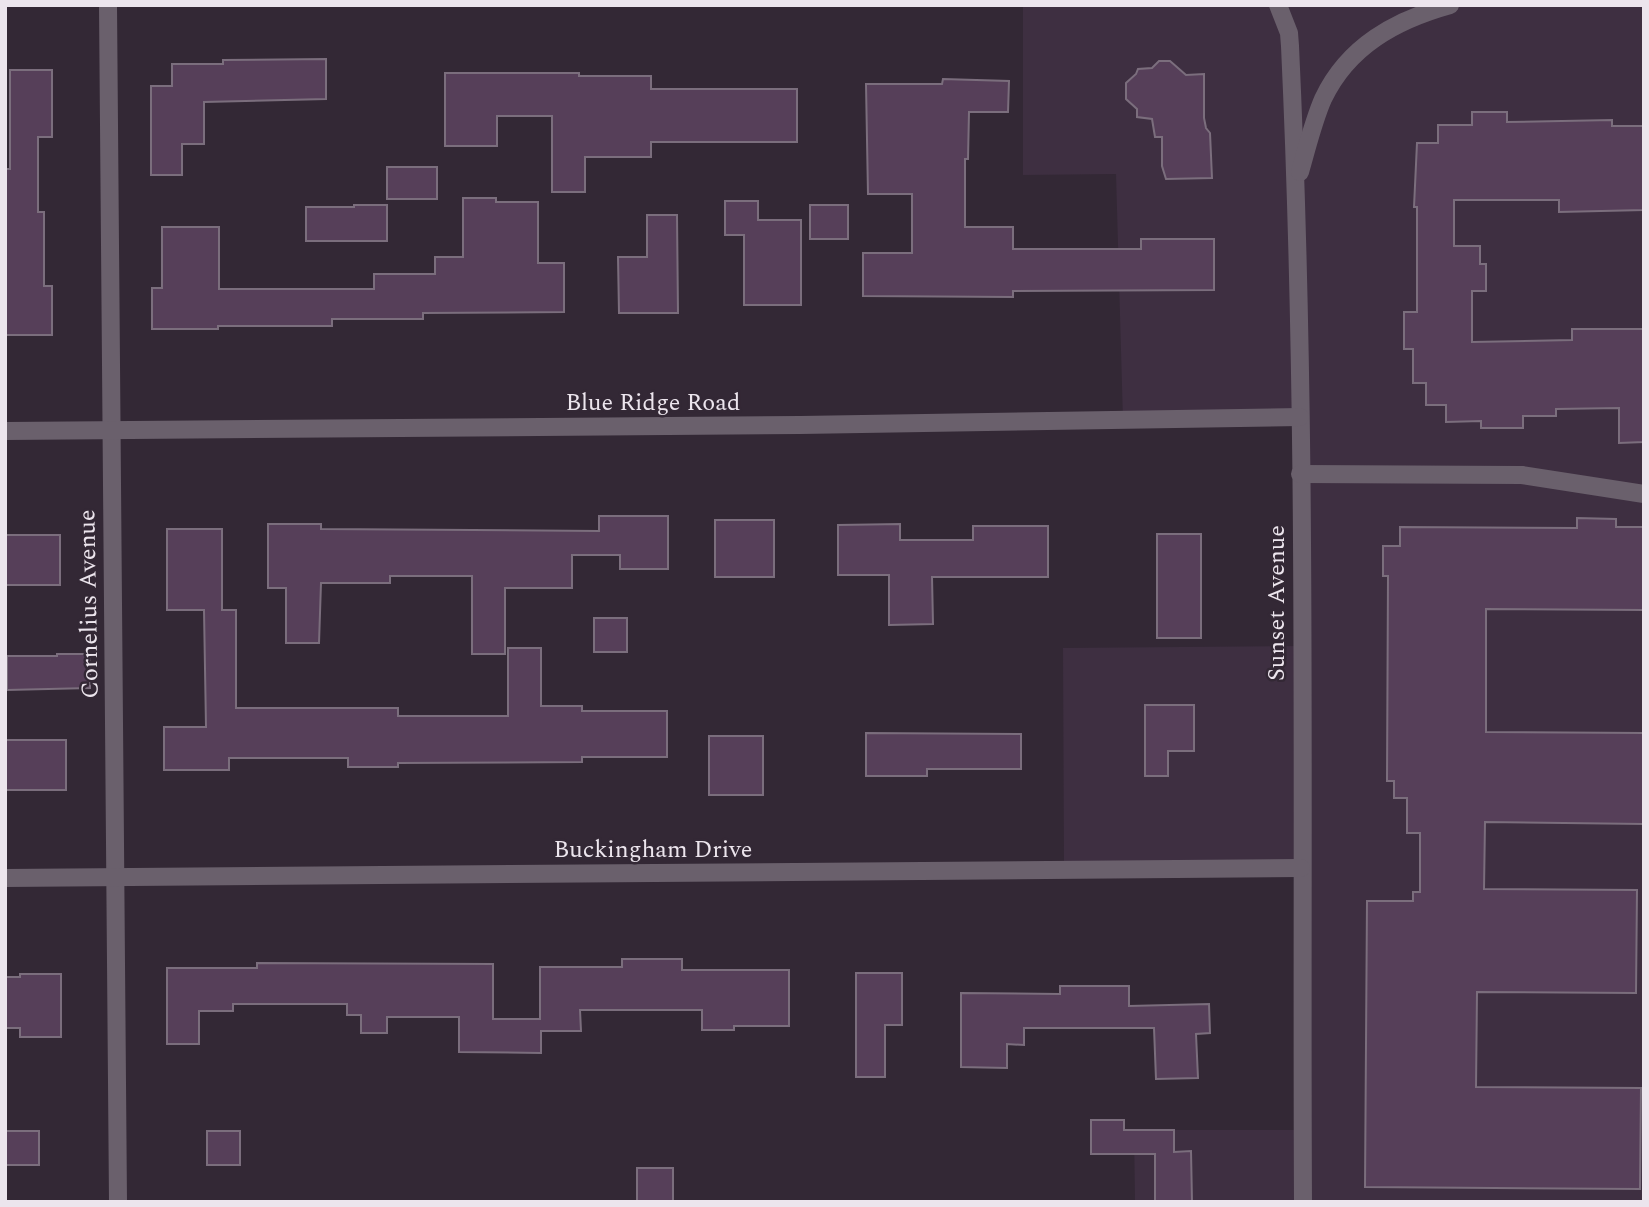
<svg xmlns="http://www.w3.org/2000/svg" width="1649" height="1207" font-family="Spectral,serif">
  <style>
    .built { fill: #3e2f41 }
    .building { fill: #563f59; stroke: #7b6e7d; stroke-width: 2 }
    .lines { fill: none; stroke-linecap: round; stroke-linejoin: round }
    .minor { stroke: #6a606c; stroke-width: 18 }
    .labels { text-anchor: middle; stroke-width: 5; stroke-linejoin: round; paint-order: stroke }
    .street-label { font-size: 24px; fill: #ece5ed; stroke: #332835 }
  </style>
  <rect width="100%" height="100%" fill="#332835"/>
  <path class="built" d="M1023 5H1644V1202H1135L1134 1130H1304L1303 869 1064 866 1063 648 1301 646 1300 416 1123 421 1116 174 1023 175Z"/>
  <g class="building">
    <path d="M326 59V99L204 102V144H182V175H151V86H172V64H223V60Z"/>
    <path d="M1159 61H1170L1186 75 1204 74V118L1206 128 1210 133 1212 178 1166 179 1162 166V137H1155L1152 119 1137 117V109L1126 99V83L1136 74 1138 69 1152 68Z"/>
    <path d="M10 70H52V137H38V212H44V286H52V335H5V169H10Z"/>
    <path d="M445 73H579V76H651V89H797V142H651V157H585V192H552V116H497V146H445Z"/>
    <path d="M943 79 1009 81 1008 112H969L968 159H965V227H1013V249H1141V239H1214V290L1013 291V297L863 296V253H912V194H868L866 84H942Z"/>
    <path d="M1472 112H1507V122L1612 120V126H1644V210L1559 212V200H1454V246H1480V264H1486V291H1472V342L1572 340V329H1644V442L1619 443V408L1556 409V416H1523V428H1481V421L1446 422V405H1426V383H1413V349H1404V312H1417V207H1414L1417 143H1438V125H1472Z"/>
    <rect x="387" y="167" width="50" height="32"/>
    <path d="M463 198H496V202H538V263H564V312L423 313V319H332V326H218V329H152V288H162V227H219V289H374V274H435V257H463Z"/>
    <path d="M725 201H758V220H801V305H744V235H725Z"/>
    <path d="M354 205H387V241H306V207H354Z"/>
    <rect x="810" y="205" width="38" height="34"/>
    <path d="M647 215H677L678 313H619L618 257H647Z"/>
    <path d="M599 516H668V569H620V555H572V588H505V654H472V576H390V583H321L319 643H286V588H268V524H321V529L599 531Z"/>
    <path d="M1577 518 1616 519V527H1644V610L1486 609V732L1644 733V824L1485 822 1484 889 1637 890 1636 993 1477 992 1476 1087 1641 1088 1640 1189 1365 1187 1367 901H1413V892H1420V833H1407V798H1394V781H1387L1388 576H1383V546H1400V527L1577 528Z"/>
    <rect x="715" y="520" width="59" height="57"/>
    <path d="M900 524V540H973V526H1048V577H932L933 624 889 625V575H838V525Z"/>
    <path d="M167 529H222V610H236V708H398V716H508V648H541V706H582V711H667V757H582V762L398 763V767H348V758H229V770H164V727H206L204 610H167Z"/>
    <rect x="1157" y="534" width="44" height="104"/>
    <rect x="5" y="535" width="55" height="50"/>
    <rect x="594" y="618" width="33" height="34"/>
    <path d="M57 654H90V688L7 690V656H57Z"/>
    <path d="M1145 705H1194V751H1168V776H1145Z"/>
    <path d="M866 733 1021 734V769H927V776H866Z"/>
    <rect x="709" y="736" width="54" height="59"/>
    <rect x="5" y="740" width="61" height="50"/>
    <path d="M622 959H682V970H789V1026H734V1030H702V1010H580L581 1031H541V1053L459 1052V1017H387V1033H361V1015H347V1004H233V1011H199V1044H167V968H257V963L493 964V1019H540V967H622Z"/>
    <path d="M856 973H902V1025H885V1077H856Z"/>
    <path d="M20 974H61V1037H20V1028H5V977H20Z"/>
    <path d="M1060 986H1129V1006L1209 1004 1210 1033 1196 1034 1198 1078 1156 1079 1154 1028H1024V1045L1007 1044V1068L961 1067V993L1060 994Z"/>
    <path d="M1091 1120H1124V1130H1174V1152L1191 1151 1192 1202H1155V1154H1091Z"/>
    <rect x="6" y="1131" width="33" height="34"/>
    <rect x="207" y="1131" width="33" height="34"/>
    <rect x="637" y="1168" width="36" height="34"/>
  </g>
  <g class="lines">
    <g class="minor">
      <path d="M108 5 118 1202"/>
      <path d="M1278 5 1289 33 1290 46C1308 431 1301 817 1303 1202"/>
      <path d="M1300 172C1307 148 1313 122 1323 99 1348 46 1396 20 1450 5"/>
      <path d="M5 431 800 425 1300 417"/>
      <path d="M1300 474 1522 475 1644 494"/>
      <path d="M5 878 1301 868"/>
    </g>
  </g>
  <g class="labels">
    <g class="street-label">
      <text x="653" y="410">Blue Ridge Road</text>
      <text transform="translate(1276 603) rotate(-90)" y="8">Sunset Avenue</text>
      <text transform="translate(88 604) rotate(-91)" y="8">Cornelius Avenue</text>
      <text x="653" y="857">Buckingham Drive</text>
    </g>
  </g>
  <rect width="1649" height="1207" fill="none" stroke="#ece5ed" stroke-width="14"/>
</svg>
